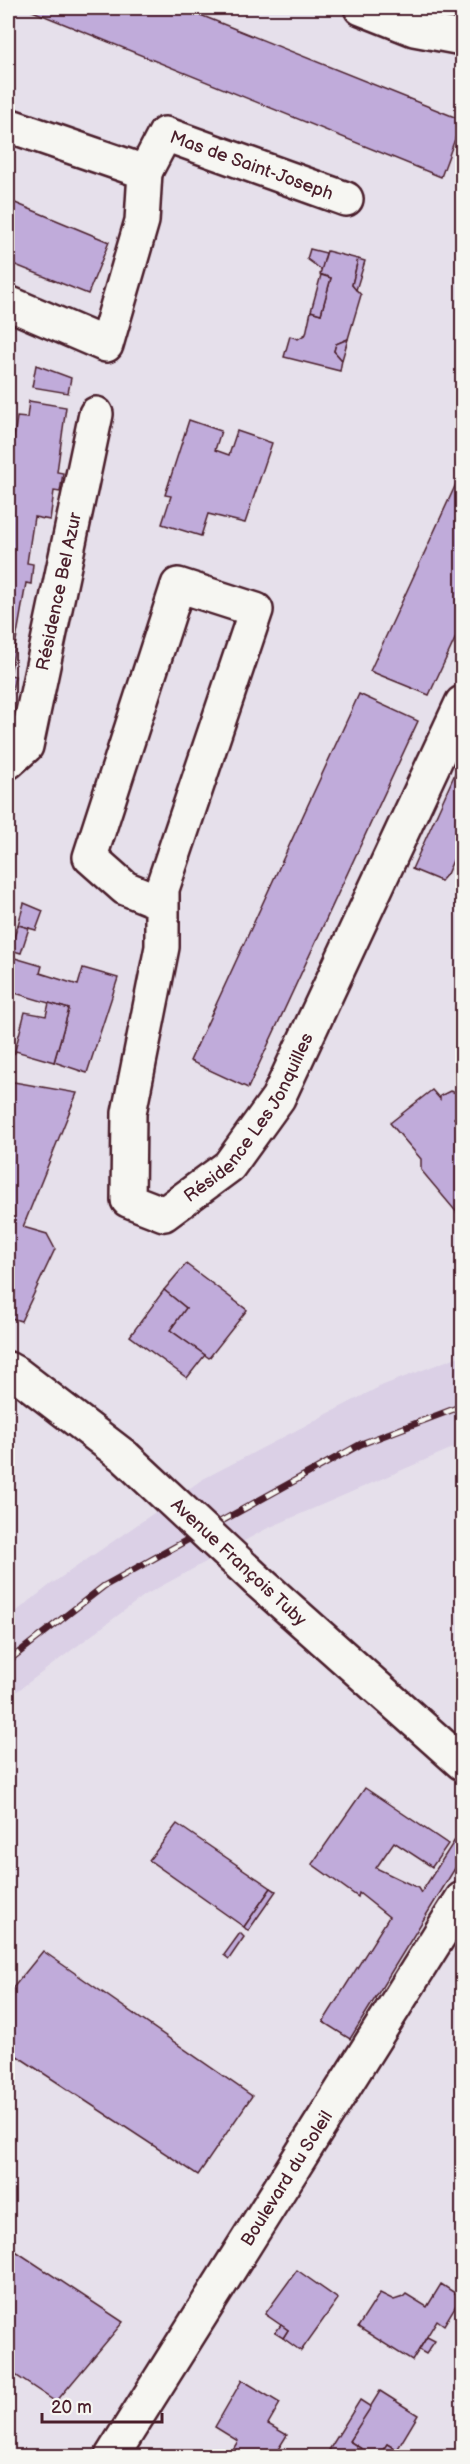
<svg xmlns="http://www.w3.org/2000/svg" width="470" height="2464" font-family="'Balsamiq Sans',sans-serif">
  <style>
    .built { fill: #dbd0e6 }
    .building { fill: #c0abda; stroke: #4a1f2b; stroke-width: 1.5 }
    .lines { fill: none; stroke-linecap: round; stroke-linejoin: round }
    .minor-casing { stroke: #4a1f2b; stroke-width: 38 }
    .minor { stroke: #f6f6f2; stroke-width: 33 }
    .rail-casing { stroke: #4a1f2b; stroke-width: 7 }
    .rail { stroke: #f6f6f2; stroke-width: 4.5; stroke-dasharray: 14; stroke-linecap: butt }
    .minor-bridge-casing { stroke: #4a1f2b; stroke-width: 38; stroke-linecap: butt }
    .minor-bridge { stroke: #f6f6f2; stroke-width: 33 }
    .labels { text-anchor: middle; stroke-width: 6; stroke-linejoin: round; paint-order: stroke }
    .street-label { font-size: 18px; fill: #4a1f2b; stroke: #f6f6f2 }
  </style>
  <rect width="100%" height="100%" fill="#e6e0eb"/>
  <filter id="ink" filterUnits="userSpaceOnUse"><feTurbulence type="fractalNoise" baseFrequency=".0167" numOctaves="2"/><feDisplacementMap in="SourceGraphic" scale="12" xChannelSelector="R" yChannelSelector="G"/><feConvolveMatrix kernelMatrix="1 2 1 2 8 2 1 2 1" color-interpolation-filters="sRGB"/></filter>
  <g filter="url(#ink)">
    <path class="built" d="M462 1355V1444L266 1529 145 1595 8 1698V1618L50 1585 203 1479 381 1386Z"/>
    <g class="building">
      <path d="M25 8H183L462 120 441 177Z"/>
      <path d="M8 200 109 242 88 294 8 262Z"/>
      <path d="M310 249 326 253 322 270 307 259Z"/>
      <path d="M327 251 358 259 352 285 361 295 348 339 336 344 334 351 342 360 340 371 284 357 290 336 298 339 306 334 311 311 321 314 331 278 320 274Z"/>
      <path d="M358 259 365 261 356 290 352 285Z"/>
      <path d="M321 275 331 278 321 314 311 311Z"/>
      <path d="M348 339 342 360 334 351 336 344Z"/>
      <path d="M36 365 71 378 68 393 32 387Z"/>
      <path d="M29 401 66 407 57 472 63 473 60 492 54 491 50 520 34 517 27 563 33 564 31 584 26 583 10 675 15 676 11 697H8V479L17 417 27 418Z"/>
      <path d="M189 420 221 431 215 450 229 455 237 431 272 443 245 523 208 514 201 536 162 524 171 496 165 495Z"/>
      <path d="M462 471V624L429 695 370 671Z"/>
      <path d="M359 694 418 721 248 1088 190 1061Z"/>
      <path d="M462 758V840L447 874 441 881 412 869Z"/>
      <path d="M24 903 43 911 36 930 18 925Z"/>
      <path d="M18 925 29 928 21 953 10 950Z"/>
      <path d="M8 956 42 966 40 973 78 985 83 968 118 978 87 1073 54 1062 69 1009 8 991Z"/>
      <path d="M49 1003 69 1009 54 1062 16 1051 14 1054 25 1012 46 1016Z"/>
      <path d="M8 1081 77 1093 23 1227 47 1234 55 1249 21 1321 8 1317Z"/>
      <path d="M432 1090 440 1099V1096L450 1091 457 1093 462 1100V1111L454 1118 461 1125 462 1123V1210L458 1214 421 1170V1159L390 1123Z"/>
      <path d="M186 1264 247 1310 209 1358 170 1330 186 1308 164 1290Z"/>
      <path d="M164 1290 186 1308 170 1330 205 1355 187 1378 130 1336Z"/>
      <path d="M365 1788 448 1844 432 1867 394 1842 376 1868 418 1888 421 1893 462 1829V1857L350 2039 323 2022 389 1917 359 1893 358 1897 312 1864Z"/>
      <path d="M177 1824 271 1888 244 1927 149 1860Z"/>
      <path d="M271 1888 276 1891 248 1931 244 1927Z"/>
      <path d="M240 1933 244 1937 229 1959 224 1955Z"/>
      <path d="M43 1951 252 2096 198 2175 8 2050V1994Z"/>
      <path d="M8 2246 123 2322 56 2402 8 2370Z"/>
      <path d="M297 2270 338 2299 301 2351 283 2338 288 2330 265 2314Z"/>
      <path d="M441 2284 461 2297 444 2325 437 2320 412 2361 358 2327 380 2293 394 2300 403 2297 406 2294 427 2307Z"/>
      <path d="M281 2325 288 2330 283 2338 275 2333Z"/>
      <path d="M427 2337 435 2341 426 2354 419 2350Z"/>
      <path d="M242 2380 280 2403 268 2424 287 2435 274 2456H229L238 2441 215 2427Z"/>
      <path d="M380 2391 418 2415 397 2450 387 2444 379 2456H373L349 2441Z"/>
      <path d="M360 2400 371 2407 349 2441 371 2455 339 2456 329 2450Z"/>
      <path d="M387 2444 397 2450 393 2456H379Z"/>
    </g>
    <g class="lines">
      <g class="minor-casing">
        <g id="minor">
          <path d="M361 8 414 29 462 38"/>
          <path d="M8 125 145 172 142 221 106 345 8 303"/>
          <path id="s1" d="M145 172 165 134 346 199"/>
          <path id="s2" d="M8 762 26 746 96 414"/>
          <path id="s3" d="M162 903 125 888 90 857 178 585 256 610 162 889V947L129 1113 128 1200 164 1214 229 1166 278 1098 462 703"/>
          <path d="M8 1369 17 1374 125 1457"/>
          <path d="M258 1581 462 1763"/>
          <path id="s4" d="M112 2456 462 1899"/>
        </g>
      </g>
      <use href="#minor" class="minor"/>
      <g class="rail-casing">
        <path id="rail" d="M8 1661 104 1586 361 1444 462 1406"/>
      </g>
      <use href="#rail" class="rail"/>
      <g class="minor-bridge-casing">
        <path id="minor-bridge" d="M125 1457 258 1581"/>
      </g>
      <use href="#minor-bridge" class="minor-bridge"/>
    </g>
  </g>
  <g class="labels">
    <g class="street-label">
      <text dy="6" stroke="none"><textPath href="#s1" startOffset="135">Mas de Saint-Joseph</textPath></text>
      <text dy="6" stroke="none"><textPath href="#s2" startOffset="182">Résidence Bel Azur</textPath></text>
      <text dy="6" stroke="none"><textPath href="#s3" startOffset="1233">Résidence Les Jonquilles</textPath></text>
      <text transform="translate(239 1562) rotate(43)" y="6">Avenue François Tuby</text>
      <text dy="6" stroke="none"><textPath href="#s4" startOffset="328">Boulevard du Soleil</textPath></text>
    </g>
  </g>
  <rect width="470" height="2464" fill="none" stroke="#f6f6f2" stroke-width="30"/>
  <rect x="15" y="15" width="440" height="2434" fill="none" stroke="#4a1f2b" stroke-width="2" filter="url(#ink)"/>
  <path d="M42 2413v9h120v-9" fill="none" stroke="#4a1f2b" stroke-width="3"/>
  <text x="51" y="2413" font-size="18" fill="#4a1f2b" stroke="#f6f6f2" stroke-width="4.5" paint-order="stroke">20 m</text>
</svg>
